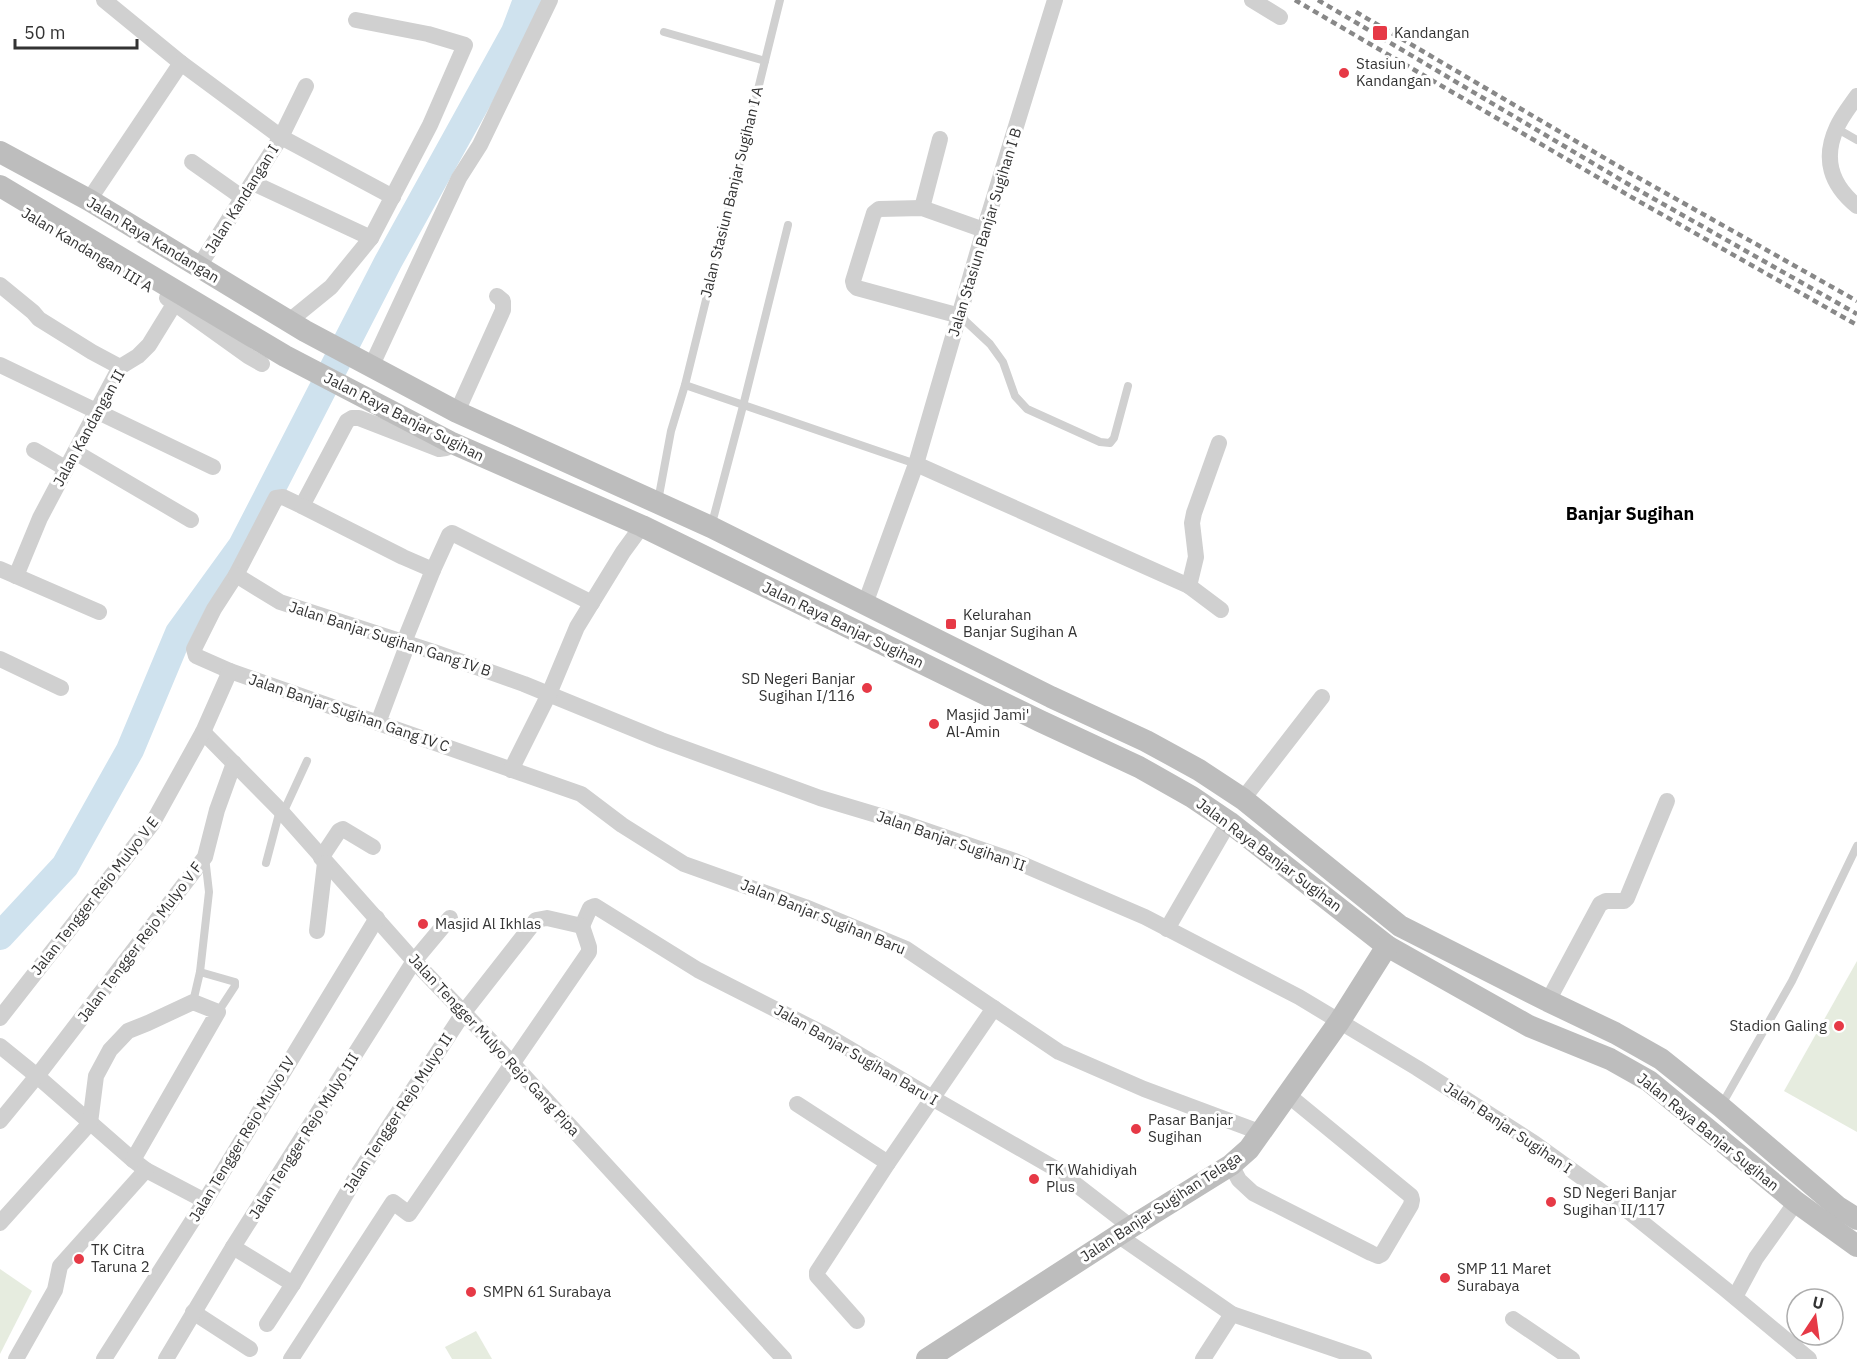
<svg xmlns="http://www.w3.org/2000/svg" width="1857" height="1359" font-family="'IBM Plex Sans',sans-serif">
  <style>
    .green { fill: #e6ecdf }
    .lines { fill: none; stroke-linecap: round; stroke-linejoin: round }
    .river { stroke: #cfe2ee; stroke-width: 28 }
    .service { stroke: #d0d0d0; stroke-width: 8 }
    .minor { stroke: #d0d0d0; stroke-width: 16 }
    .secondary { stroke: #bdbdbd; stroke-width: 22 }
    .rail { stroke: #888; stroke-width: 4.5; stroke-dasharray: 6 4.5; stroke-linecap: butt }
    .poi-dot { fill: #e63946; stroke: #fff; stroke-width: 2 }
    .labels { text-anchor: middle; stroke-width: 6; stroke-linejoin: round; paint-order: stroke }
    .poi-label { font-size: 15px; fill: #333; stroke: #fff; text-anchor: start }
    .street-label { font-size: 15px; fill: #333; stroke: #fff }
    .quarter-label { font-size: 18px; font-weight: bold; fill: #000; stroke: #fff }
  </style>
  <rect width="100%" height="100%" fill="#fff"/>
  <g class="green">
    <path d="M1857 961V1132L1784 1091Z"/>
    <path d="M0 1269 32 1291 0 1354Z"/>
    <path d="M476 1331 492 1359H452L445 1347Z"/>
  </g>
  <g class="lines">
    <path class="river" d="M0 936 65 866 130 750 179 633 242 546 388 262 515 32 527 0"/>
    <g class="service">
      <path d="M664 32 765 61"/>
      <path d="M1836 128 1857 140"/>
      <path d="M960 316 990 344 1003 362 1015 396 1027 409 1100 442 1110 443 1114 438 1128 386"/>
      <path d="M685 385 916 464"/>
      <path d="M658 501 671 431 685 385 780 0"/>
      <path d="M711 527 743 406 788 225"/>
      <path d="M283 813 307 761"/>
      <path d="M266 863 280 810"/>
      <path d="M200 972 235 982V986L218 1012"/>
      <path d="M193 1002 200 972 209 892 205 857"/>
      <path d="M1721 1106 1792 981 1857 846"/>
    </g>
    <g class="minor">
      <path d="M104 0 181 63 281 137 393 197"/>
      <path d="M1252 0 1280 17"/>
      <path d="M1857 96C1850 106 1842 116 1837 127 1822 159 1831 185 1857 206"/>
      <path d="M192 162 243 198"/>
      <path d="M253 183 371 238"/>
      <path d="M89 200 181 63"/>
      <path d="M922 208 940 139"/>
      <path d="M198 268 281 137 306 86"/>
      <path d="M0 285 33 312 39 319 92 352 120 367"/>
      <path d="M167 298 248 356 262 364"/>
      <path d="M960 316 857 288 854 285 853 281 874 213 879 209 922 208 984 230"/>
      <path d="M288 322 331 287 371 238 430 125 465 45 428 34 356 20"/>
      <path d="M0 365 213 467"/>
      <path d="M371 367 459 178 480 145 550 0"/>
      <path d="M457 412 503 310V301L497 296"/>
      <path d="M450 442 446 448 439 449 359 418H352L347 421 302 506 283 497 276 498 236 575 214 609 194 649 196 656 230 671 581 794 622 825 684 864 805 907 906 949 1059 1052 1144 1089 1262 1133"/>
      <path d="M34 450 65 468"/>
      <path d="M75 452 191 520"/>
      <path d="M916 464 1189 586 1221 610"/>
      <path d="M302 506 403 557 433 570"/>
      <path d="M0 569 99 612"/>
      <path d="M236 575 280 602 434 652 524 684 661 740 820 798 907 824 1015 861 1145 917 1299 997 1417 1068 1534 1143 1623 1207 1725 1289 1809 1359"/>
      <path d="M16 576 40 518 120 367 138 356 149 345 181 293"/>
      <path d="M1189 586 1196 557 1192 523 1194 513 1219 443"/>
      <path d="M865 604 916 464 984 230 1055 0"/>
      <path d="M404 642 433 570 449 535 452 533 592 603"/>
      <path d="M0 659 61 688"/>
      <path d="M378 723 408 643"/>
      <path d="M203 732 280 810 414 961 513 1064 784 1359"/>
      <path d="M511 770 549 694 577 627 623 552 642 526"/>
      <path d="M1243 799 1322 697"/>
      <path d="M321 858 339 831 343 829 373 847"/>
      <path d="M582 926 590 908 595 906 698 970 826 1035 934 1099 1056 1169 1131 1227"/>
      <path d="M1167 929 1229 822"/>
      <path d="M317 931 325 863"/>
      <path d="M1548 1001 1600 904 1606 901H1624L1627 898 1667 801"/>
      <path d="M0 1018 152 824 203 732 230 671"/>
      <path d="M0 1046 37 1076 133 1160 146 1170 205 1201"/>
      <path d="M797 1104 888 1163"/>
      <path d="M0 1121 41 1071 205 857 217 810 234 763"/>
      <path d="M1231 1165 1239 1180 1253 1193 1371 1253 1378 1256 1382 1254 1411 1205 1412 1200 1411 1196 1288 1095"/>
      <path d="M0 1223 90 1123 96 1076 110 1050 128 1031 148 1023 193 1002 218 1012 133 1160"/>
      <path d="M1119 1236 1232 1314 1364 1359"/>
      <path d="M233 1247 293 1284"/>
      <path d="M1735 1297 1756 1258 1796 1202"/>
      <path d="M193 1312 250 1349"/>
      <path d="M1513 1319 1572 1359"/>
      <path d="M857 1321 817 1276V1272L888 1163 994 1008"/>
      <path d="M267 1324 293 1284 358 1174 464 1012 536 920 547 918 582 926"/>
      <path d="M16 1359 55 1290 60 1266 146 1170"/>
      <path d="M104 1359 205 1201 377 918"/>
      <path d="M166 1359 233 1247 414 961 450 918"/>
      <path d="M291 1359 393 1202 409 1214 589 952V947L582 926"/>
      <path d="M1203 1359 1232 1314"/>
    </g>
    <g class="secondary">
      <path d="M0 152 89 200 305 331 457 412 711 527 1051 697 1146 741 1199 770 1243 799 1400 926 1548 1001 1615 1033 1661 1059 1721 1107 1838 1207 1857 1219"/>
      <path d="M0 186 285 356 450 442 642 526 1040 721 1139 767 1192 797 1229 822 1387 946 1529 1026 1610 1059 1649 1081 1796 1202 1857 1246"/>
      <path d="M927 1359 1131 1227 1231 1165 1249 1149 1339 1022 1387 946"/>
    </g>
    <g class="rail">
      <path d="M1295 0 1633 198 1857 325"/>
      <path d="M1318 0 1633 187 1857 314"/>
      <path d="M1356 12 1630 173 1857 301"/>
    </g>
  </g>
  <g class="poi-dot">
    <rect x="1372" y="25" width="16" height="16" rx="3"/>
    <circle cx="1344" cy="73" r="6"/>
    <rect x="945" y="618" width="12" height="12" rx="3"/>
    <circle cx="867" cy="688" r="6"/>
    <circle cx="934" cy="724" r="6"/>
    <circle cx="423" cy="924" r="6"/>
    <circle cx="1839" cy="1026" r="6"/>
    <circle cx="1136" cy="1129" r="6"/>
    <circle cx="1034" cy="1179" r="6"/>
    <circle cx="1551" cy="1202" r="6"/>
    <circle cx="79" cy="1259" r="6"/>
    <circle cx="1445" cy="1278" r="6"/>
    <circle cx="471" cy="1292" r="6"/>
  </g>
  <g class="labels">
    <g class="poi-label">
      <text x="1394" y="38">Kandangan</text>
      <text x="1356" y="69">Stasiun<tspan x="1356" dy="17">Kandangan</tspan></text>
      <text x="963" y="620">Kelurahan<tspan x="963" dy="17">Banjar Sugihan A</tspan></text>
      <text x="855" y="684" text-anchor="end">SD Negeri Banjar<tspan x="855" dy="17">Sugihan I/116</tspan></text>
      <text x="946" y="720">Masjid Jami'<tspan x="946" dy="17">Al-Amin</tspan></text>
      <text x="435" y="929">Masjid Al Ikhlas</text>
      <text x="1827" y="1031" text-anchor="end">Stadion Galing</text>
      <text x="1148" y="1125">Pasar Banjar<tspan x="1148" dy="17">Sugihan</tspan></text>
      <text x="1046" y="1175">TK Wahidiyah<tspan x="1046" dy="17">Plus</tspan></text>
      <text x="1563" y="1198">SD Negeri Banjar<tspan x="1563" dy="17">Sugihan II/117</tspan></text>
      <text x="91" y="1255">TK Citra<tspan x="91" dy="17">Taruna 2</tspan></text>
      <text x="1457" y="1274">SMP 11 Maret<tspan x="1457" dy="17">Surabaya</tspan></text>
      <text x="483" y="1297">SMPN 61 Surabaya</text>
    </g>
    <g class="street-label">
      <text transform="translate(732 192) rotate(-76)" y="5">Jalan Stasiun Banjar Sugihan I A</text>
      <text transform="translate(242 199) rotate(-58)" y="5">Jalan Kandangan I</text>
      <text transform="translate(985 232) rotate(-73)" y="5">Jalan Stasiun Banjar Sugihan I B</text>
      <text transform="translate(153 240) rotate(31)" y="5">Jalan Raya Kandangan</text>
      <text transform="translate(87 250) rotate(31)" y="5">Jalan Kandangan III A</text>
      <text transform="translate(404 417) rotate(27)" y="5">Jalan Raya Banjar Sugihan</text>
      <text transform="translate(89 428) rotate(-61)" y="5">Jalan Kandangan II</text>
      <text transform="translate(843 625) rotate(26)" y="5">Jalan Raya Banjar Sugihan</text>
      <text transform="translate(390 639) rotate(18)" y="5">Jalan Banjar Sugihan Gang IV B</text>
      <text transform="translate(349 713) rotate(19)" y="5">Jalan Banjar Sugihan Gang IV C</text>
      <text transform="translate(951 841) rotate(19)" y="5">Jalan Banjar Sugihan II</text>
      <text transform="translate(1269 855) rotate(37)" y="5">Jalan Raya Banjar Sugihan</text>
      <text transform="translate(95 896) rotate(-52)" y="5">Jalan Tengger Rejo Mulyo V E</text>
      <text transform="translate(823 917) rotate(22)" y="5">Jalan Banjar Sugihan Baru</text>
      <text transform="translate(140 942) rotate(-53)" y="5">Jalan Tengger Rejo Mulyo V F</text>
      <text transform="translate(494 1045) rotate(47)" y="5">Jalan Tengger Mulyo Rejo Gang Pipa</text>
      <text transform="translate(856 1055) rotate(30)" y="5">Jalan Banjar Sugihan Baru I</text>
      <text transform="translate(398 1113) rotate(-57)" y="5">Jalan Tengger Rejo Mulyo II</text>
      <text transform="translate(1508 1128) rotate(34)" y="5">Jalan Banjar Sugihan I</text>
      <text transform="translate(1708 1132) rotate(39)" y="5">Jalan Raya Banjar Sugihan</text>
      <text transform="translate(304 1136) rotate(-58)" y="5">Jalan Tengger Rejo Mulyo III</text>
      <text transform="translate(242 1139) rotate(-59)" y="5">Jalan Tengger Rejo Mulyo IV</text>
      <text transform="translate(1161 1207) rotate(-33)" y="5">Jalan Banjar Sugihan Telaga</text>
    </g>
    <g class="quarter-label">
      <text x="1630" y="520">Banjar Sugihan</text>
    </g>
  </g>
  <g transform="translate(1815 1317) rotate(13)"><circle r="28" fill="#ffffff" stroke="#adadad" stroke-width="1.5"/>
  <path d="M0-4.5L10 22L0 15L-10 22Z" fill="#e63946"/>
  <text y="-9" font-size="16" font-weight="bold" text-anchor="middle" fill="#333333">U</text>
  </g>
  <path d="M15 39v9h122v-9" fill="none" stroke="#333333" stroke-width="3"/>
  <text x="24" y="39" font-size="18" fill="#333333" stroke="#ffffff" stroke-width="4.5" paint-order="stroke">50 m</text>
</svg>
